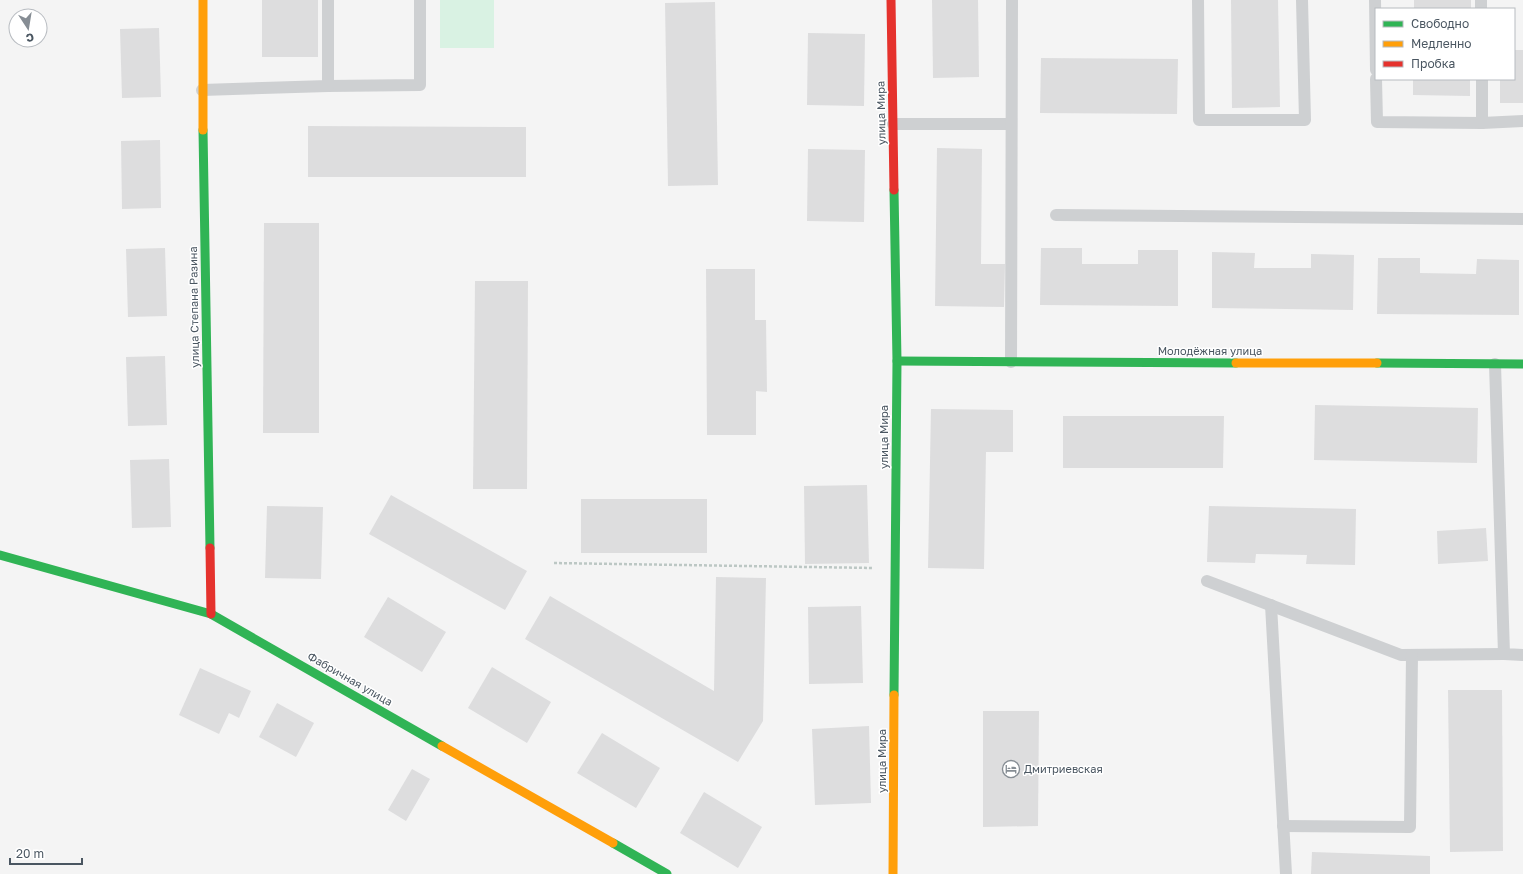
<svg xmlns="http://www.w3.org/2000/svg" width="1523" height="874" font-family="'Golos Text',sans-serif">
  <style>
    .green { fill: #d9f2e3 }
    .building { fill: #ddddde }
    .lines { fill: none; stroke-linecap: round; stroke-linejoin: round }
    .path { stroke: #bcc7c4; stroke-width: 2.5; stroke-dasharray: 3 2; stroke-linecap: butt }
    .lane { stroke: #ced0d2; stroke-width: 12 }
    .fast { stroke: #30b455; stroke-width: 9 }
    .slow { stroke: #ff9f0a; stroke-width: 9 }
    .jam { stroke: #e5322d; stroke-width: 9 }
    .labels { text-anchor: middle; stroke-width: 3; stroke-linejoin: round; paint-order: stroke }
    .street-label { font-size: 11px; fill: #4a5661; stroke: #fff }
    .poi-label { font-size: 11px; fill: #4a5661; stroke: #fff; text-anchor: start }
  </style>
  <rect width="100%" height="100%" fill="#f4f4f4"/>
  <rect class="green" x="440" y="0" width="54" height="48"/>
  <g class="building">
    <rect x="262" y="0" width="56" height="57"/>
    <path d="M932 0H978L979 77 933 78Z"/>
    <path d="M1231 0H1278L1280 107 1232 108Z"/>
    <rect x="1414" y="0" width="57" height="9"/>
    <path d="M715 2 718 185 668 186 665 3Z"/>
    <path d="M159 28 161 97 122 98 120 29Z"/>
    <path d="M808 33 865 34 864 106 807 105Z"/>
    <path d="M1514 50H1523V103H1500V79H1514Z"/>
    <path d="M1041 58 1178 59 1177 114 1040 113Z"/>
    <path d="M1413 79H1470V96L1413 95Z"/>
    <path d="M308 126 526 127V177H308Z"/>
    <path d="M160 140 161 208 122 209 121 141Z"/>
    <path d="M937 148 982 149 981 264H1005L1004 307 935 306Z"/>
    <path d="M808 149 865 150 864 222 807 221Z"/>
    <path d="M264 223H319V433H263Z"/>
    <path d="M165 248 167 316 128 317 126 249Z"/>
    <path d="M1041 248H1082V264H1138V250H1178V306L1040 305Z"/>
    <path d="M1212 252 1255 253 1254 268H1311V254L1354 255 1353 310 1212 308Z"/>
    <path d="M1378 258H1420V273L1476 274 1477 259 1519 260V315L1377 314Z"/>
    <path d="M706 269H755V320H766L767 392 756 391V435H707Z"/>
    <path d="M475 281H528L527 489H473Z"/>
    <path d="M165 356 167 425 128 426 126 357Z"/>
    <path d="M1315 405 1478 408 1477 463 1314 460Z"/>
    <path d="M931 409 1013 410V452H986L984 569 928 568Z"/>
    <path d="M1063 416H1224L1223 468H1063Z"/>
    <path d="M169 459 171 527 132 528 130 460Z"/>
    <path d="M867 485 869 563 805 564 804 486Z"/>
    <path d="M391 495 527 571 505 610 369 534Z"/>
    <rect x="581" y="499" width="126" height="54"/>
    <path d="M267 506 323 507 321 579 265 578Z"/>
    <path d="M1209 506 1356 509 1355 565 1306 564 1307 555 1256 554 1255 563 1207 562Z"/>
    <path d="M1486 528 1488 561 1438 564 1437 531Z"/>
    <path d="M716 577 766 578 763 721 738 762 525 639 550 596 714 691Z"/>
    <path d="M388 597 446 632 422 672 364 637Z"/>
    <path d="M861 606 863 683 809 684 808 607Z"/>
    <path d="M492 667 551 702 527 743 468 708Z"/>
    <path d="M200 668 251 691 239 718 229 713 219 734 179 715Z"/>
    <path d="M1448 690H1502L1503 851 1450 852Z"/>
    <path d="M277 703 314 723 296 757 259 737Z"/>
    <path d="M983 711H1039L1038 826 983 827Z"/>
    <path d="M869 726 871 803 815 805 812 729Z"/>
    <path d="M602 733 660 768 636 808 577 773Z"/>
    <path d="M412 769 430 779 406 821 388 810Z"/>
    <path d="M704 792 762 827 738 868 680 833Z"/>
    <path d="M1312 852 1430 856V874H1311Z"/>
  </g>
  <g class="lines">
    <path class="path" d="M554 563 873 568"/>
    <g class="lane">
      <path d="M1198 0 1199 120H1305L1302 0"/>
      <path d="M1375 0 1376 70"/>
      <path d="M1481 0V9"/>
      <path d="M1376 79 1377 122 1482 123V79"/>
      <path d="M328 86 420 85V0"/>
      <path d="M202 90 328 86V0"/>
      <path d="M1482 123 1523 121"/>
      <path d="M893 124H1011"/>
      <path d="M1056 215 1523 219"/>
      <path d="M1011 362 1012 0"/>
      <path d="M1495 364 1504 654 1523 655"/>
      <path d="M1207 581 1401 655 1504 654"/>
      <path d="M1271 605 1286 874"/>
      <path d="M1283 826 1410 827 1412 655"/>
    </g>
    <g class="fast">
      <path d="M203 130 210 548"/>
      <path d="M894 190 897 361 894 695"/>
      <path d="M897 361 1236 363"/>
      <path d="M1377 363 1523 364"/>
      <path d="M0 555 211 614 442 746"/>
      <path d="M613 843 667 874"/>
    </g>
    <g class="slow">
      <path d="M203 130V0"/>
      <path d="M1236 363H1377"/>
      <path d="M442 746 613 843"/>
      <path d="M893 874 894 695"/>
    </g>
    <g class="jam">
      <path d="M891 0 894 190"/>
      <path d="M210 548 211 614"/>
    </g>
  </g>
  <defs>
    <g id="hotel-ring" transform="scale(0.9)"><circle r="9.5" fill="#fff" stroke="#868d94" stroke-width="1.5"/><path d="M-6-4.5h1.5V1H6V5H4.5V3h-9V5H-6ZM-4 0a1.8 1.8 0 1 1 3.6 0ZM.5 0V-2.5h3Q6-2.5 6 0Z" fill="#868d94"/></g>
  </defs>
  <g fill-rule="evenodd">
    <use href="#hotel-ring" x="1011" y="769"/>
  </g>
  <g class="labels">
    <g class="street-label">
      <text transform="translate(881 113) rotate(-91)" y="4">улица Мира</text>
      <text transform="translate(194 307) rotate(-91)" y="4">улица Степана Разина</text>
      <text x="1210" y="355">Молодёжная улица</text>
      <text transform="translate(884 437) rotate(-90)" y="4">улица Мира</text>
      <text transform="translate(350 679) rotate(30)" y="4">Фабричная улица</text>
      <text transform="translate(882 761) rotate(-90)" y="4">улица Мира</text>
    </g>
    <g class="poi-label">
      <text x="1024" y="773">Дмитриевская</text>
    </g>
  </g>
  <rect x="1375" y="8" width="140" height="72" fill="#ffffff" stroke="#b7bbc0"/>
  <rect x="1383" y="21" width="20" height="6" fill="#30b455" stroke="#b7bbc0"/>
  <text x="1411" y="28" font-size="12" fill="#4a5661">Свободно</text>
  <rect x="1383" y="41" width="20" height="6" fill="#ff9f0a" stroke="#b7bbc0"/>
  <text x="1411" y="48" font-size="12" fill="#4a5661">Медленно</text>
  <rect x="1383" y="61" width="20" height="6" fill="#e5322d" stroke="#b7bbc0"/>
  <text x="1411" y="68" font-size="12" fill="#4a5661">Пробка</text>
  <g transform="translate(28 28) rotate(168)"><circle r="19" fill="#ffffff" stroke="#b7bbc0"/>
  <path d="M0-3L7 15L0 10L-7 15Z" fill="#868d94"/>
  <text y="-6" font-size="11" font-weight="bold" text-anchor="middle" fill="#4a5661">С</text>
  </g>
  <path d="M10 858v6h72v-6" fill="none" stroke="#4a5661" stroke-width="2"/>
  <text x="16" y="858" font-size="12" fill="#4a5661" stroke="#ffffff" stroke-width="3" paint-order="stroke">20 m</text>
</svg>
